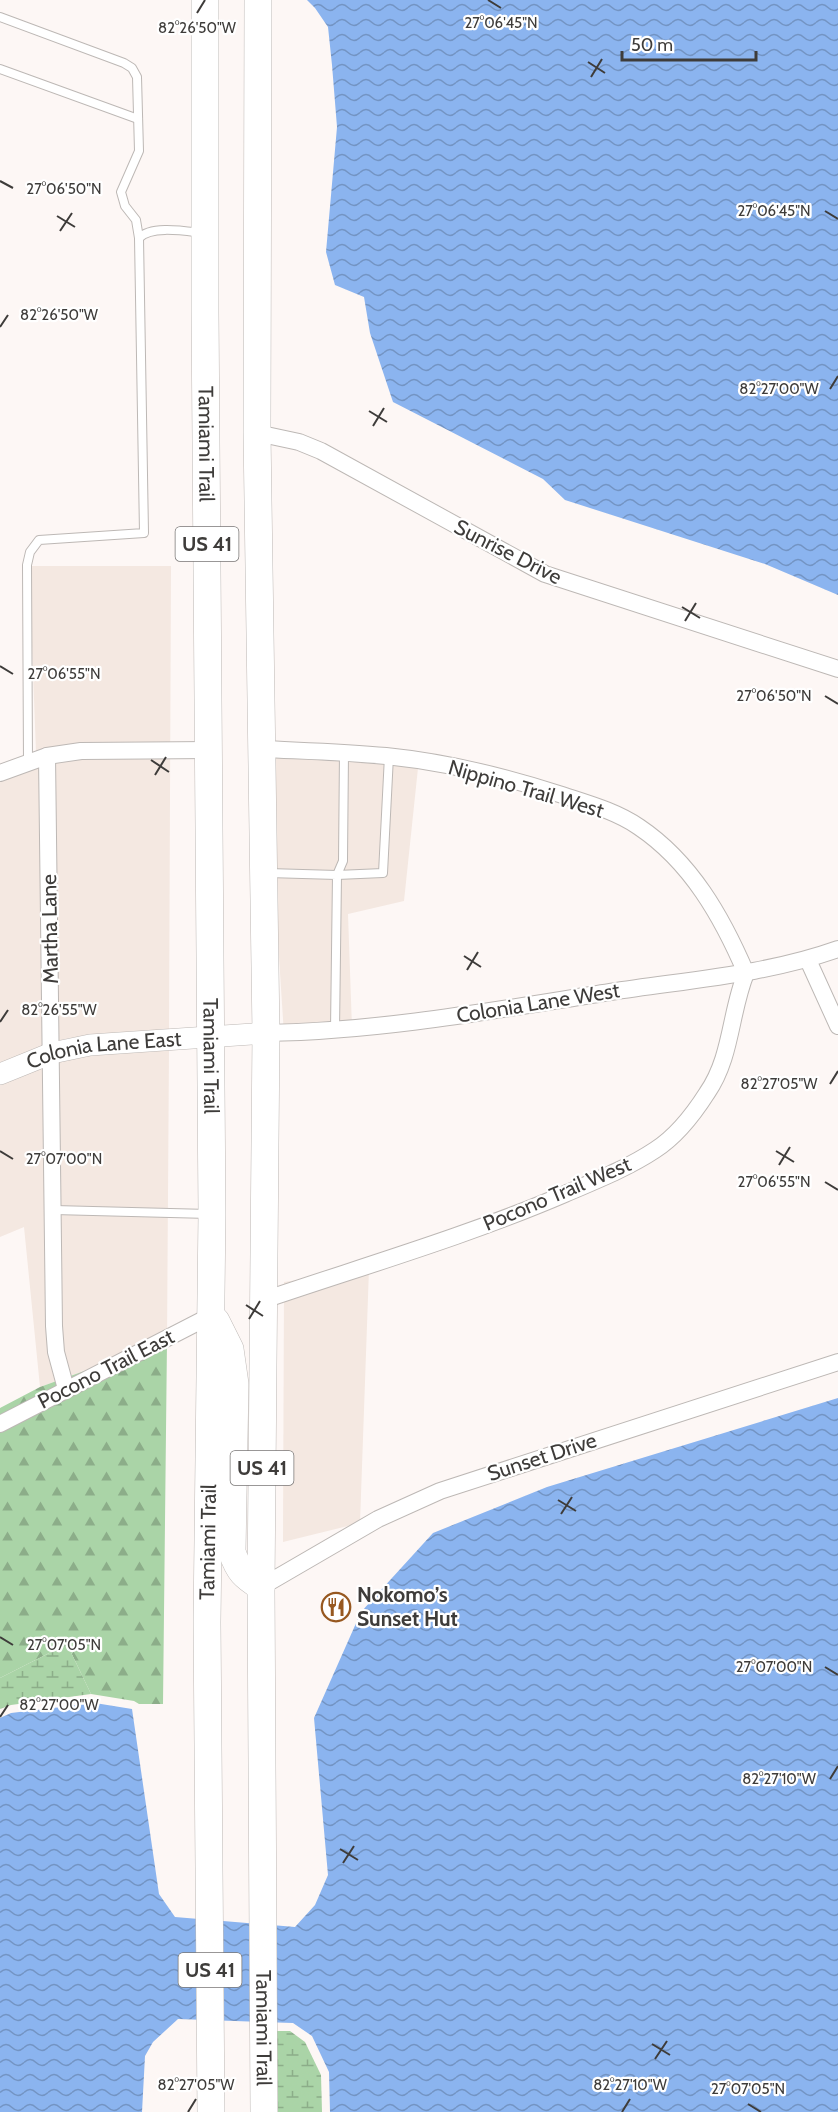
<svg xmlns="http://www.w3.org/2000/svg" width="838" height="2112" font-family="Cabin,sans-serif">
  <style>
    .built { fill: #f4e8e1 }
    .forest { fill: url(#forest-firs) }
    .wetland { fill: url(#wetland-marsh) }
    .water { fill: url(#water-waves) }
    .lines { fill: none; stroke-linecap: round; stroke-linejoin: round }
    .service-casing { stroke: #bdb8b5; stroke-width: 10 }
    .minor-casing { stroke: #bdb8b5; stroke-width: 18 }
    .tertiary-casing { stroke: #bdb8b5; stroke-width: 22 }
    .primary-casing { stroke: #bdb8b5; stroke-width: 28 }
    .service { stroke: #fff; stroke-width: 8 }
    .minor { stroke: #fff; stroke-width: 16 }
    .tertiary { stroke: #fff; stroke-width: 21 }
    .primary { stroke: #fff; stroke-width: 27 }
    .ticks { fill: none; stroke: #3e3c3a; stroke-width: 2 }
    .labels { text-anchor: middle; stroke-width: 4.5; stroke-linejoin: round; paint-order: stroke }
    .shield { fill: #fff; stroke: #787675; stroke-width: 1.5 }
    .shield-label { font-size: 20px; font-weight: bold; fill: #3e3c3a }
    .street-label { font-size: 21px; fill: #3e3c3a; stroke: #fff }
    .poi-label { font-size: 21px; font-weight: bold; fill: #3e3c3a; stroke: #fff; text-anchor: start }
    .ticks-label { font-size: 15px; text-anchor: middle; fill: #3e3c3a; stroke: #fff; stroke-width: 4.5; stroke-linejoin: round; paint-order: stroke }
  </style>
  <defs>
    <pattern id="forest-firs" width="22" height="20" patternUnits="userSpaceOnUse" patternTransform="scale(1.5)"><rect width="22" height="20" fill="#aad4a7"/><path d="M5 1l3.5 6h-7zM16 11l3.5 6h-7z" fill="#8cad89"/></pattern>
    <pattern id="wetland-marsh" width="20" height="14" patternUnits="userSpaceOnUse" patternTransform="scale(1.5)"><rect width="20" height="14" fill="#aad4a7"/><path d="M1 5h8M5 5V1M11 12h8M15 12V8" fill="none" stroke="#8cad89"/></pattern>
    <pattern id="water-waves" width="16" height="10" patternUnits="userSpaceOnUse" patternTransform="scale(1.5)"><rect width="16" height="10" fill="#8bb4ef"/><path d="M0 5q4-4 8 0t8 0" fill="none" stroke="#7394c3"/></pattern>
  </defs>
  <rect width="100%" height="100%" fill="#fdf7f5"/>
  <g class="built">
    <path d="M29 566H171L169 1030 91 1035 69 1038 49 1043 0 1063V768L36 752Z"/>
    <path d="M272 742 418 768 404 901 348 914 352 1028 284 1035 274 879Z"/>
    <path d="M169 1050 167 1341 40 1387 24 1227 0 1237V1084L54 1063 90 1055Z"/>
    <path d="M369 1269 360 1523 283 1542 284 1282Z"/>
  </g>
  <path class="forest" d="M167 1341 163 1704H139L134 1701 91 1694 67 1644 0 1678V1408L40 1387Z"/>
  <g class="wetland">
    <path d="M67 1644 91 1694 11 1705 0 1709V1678Z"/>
    <path d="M273 2031H290L305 2042 321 2075 322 2112H274Z"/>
  </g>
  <g class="water">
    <path d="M307 0H838V595L765 564 565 500 543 479 393 402 370 333 364 297 335 285 326 252 337 127 332 65 328 27 315 8Z"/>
    <path d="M838 1398V2112H330L329 2072 312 2036 293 2023 178 2019 153 2042 145 2056 142 2112H0V1718L11 1713 95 1703 132 1709 159 1894 175 1917 295 1927 315 1905 328 1875 314 1718 361 1612 433 1533 547 1487Z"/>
  </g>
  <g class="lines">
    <g class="service-casing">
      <g id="service">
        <path d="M0 17 124 63 132 68 137 77 139 151 121 192 125 206 136 220 139 238"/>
        <path d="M0 69 138 119"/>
        <path d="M344 752 343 861 337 875 383 873 389 756"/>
        <path d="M28 762 27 565 30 552 39 540 144 533 139 238C151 225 185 231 202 233"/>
        <path d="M268 873 337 875 335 1030"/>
        <path d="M54 1210 209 1214"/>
      </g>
    </g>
    <g class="minor-casing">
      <g id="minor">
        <path d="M257 433 299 442 321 451 545 574 838 669"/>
        <path d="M263 749C304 751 345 752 386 756 445 762 503 776 559 794 586 803 616 811 639 827 691 862 722 917 746 973 730 1012 732 1057 707 1093 693 1115 677 1136 655 1150 628 1168 595 1181 565 1194 467 1236 364 1266 264 1300"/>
        <path d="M47 756 54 1326 56 1352 66 1389"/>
        <path d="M0 773 47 756 81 751 210 750"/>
        <path d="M808 960 838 1026"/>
        <path d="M266 1033C382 1031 496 1010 610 992 686 980 765 975 838 949"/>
        <path d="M0 1424 212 1315"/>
        <path d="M261 1587 378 1519 440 1491 838 1362"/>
      </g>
    </g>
    <g class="tertiary-casing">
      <g id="tertiary">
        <path id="s1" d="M0 1074 52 1053 90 1045 266 1033"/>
      </g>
    </g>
    <g class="primary-casing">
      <g id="primary">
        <path id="s2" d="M205 0V312L212 1214 207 1622 211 2112"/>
        <path id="s3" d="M258 0 257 433 266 1033 261 1587 264 2112"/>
        <path d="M216 1321 230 1349 235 1384 232 1552C239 1572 244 1576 261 1587"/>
      </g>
    </g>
    <use href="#service" class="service"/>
    <use href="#minor" class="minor"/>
    <use href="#tertiary" class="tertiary"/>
    <use href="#primary" class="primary"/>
  </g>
  <path class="ticks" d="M488 0 501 8M197 13 205 0M588 62 605 73M591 77 602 59M0 181 13 188M825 211 838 219M57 216 75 227M60 231 72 213M0 327 8 315M830 389 838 376M369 411 387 422M373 426 384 408M682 607 700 618M685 621 696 603M0 666 13 674M825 696 838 704M151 760 169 772M155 775 166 757M464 956 481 967M467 970 478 952M0 1022 8 1010M830 1084 838 1071M0 1151 13 1159M776 1151 794 1162M779 1165 790 1147M825 1182 838 1190M246 1305 263 1316M249 1319 260 1301M558 1500 576 1511M561 1514 572 1497M0 1637 13 1645M825 1667 838 1675M0 1717 8 1705M830 1779 838 1766M340 1849 358 1860M343 1863 354 1846M652 2044 670 2055M655 2059 667 2041M748 2104 761 2112M188 2112 196 2099M622 2112 630 2099"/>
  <defs>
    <g id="restaurant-ring" transform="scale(1.5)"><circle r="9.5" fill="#fff" stroke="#975820" stroke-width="1.5"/><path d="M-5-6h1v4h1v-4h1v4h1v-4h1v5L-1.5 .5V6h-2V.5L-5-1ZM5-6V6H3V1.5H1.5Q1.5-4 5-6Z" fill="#975820"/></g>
  </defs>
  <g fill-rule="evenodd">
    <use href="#restaurant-ring" x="336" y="1607"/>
  </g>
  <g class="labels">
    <g class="shield">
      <rect x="175.5" y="527" width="63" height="34" rx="4.5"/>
      <rect x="230.5" y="1451" width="63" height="34" rx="4.5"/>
      <rect x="178.5" y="1953" width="63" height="34" rx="4.5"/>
    </g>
    <g class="shield-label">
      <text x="207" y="551">US 41</text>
      <text x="262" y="1475">US 41</text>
      <text x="210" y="1977">US 41</text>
    </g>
    <g class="street-label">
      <text dy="7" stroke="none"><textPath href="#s2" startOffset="444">Tamiami Trail</textPath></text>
      <text transform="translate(508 552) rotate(27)" y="7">Sunrise Drive</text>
      <text transform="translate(526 789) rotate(16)" y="7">Nippino Trail West</text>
      <text transform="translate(50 929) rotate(-91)" y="7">Martha Lane</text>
      <text transform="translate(538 1003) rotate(-9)" y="7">Colonia Lane West</text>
      <text dy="7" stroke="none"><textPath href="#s1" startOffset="108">Colonia Lane East</textPath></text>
      <text dy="7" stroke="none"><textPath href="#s2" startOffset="1056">Tamiami Trail</textPath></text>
      <text transform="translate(557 1194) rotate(-23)" y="7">Pocono Trail West</text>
      <text transform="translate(106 1369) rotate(-27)" y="7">Pocono Trail East</text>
      <text transform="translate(542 1457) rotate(-18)" y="7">Sunset Drive</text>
      <text transform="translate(208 1542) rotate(-89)" y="7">Tamiami Trail</text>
      <text dy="7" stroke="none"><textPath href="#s3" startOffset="2028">Tamiami Trail</textPath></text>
    </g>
    <g class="poi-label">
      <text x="357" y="1602">Nokomo’s<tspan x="357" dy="24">Sunset Hut</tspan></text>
    </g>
  </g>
  <g class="ticks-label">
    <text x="501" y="28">27°06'45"N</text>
    <text x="197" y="33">82°26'50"W</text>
    <text x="64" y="194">27°06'50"N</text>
    <text x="774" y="216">27°06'45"N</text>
    <text x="59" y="320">82°26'50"W</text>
    <text x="779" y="394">82°27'00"W</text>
    <text x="64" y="679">27°06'55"N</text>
    <text x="774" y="701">27°06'50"N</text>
    <text x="59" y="1015">82°26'55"W</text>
    <text x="779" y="1089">82°27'05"W</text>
    <text x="64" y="1164">27°07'00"N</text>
    <text x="774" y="1187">27°06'55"N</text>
    <text x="64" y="1650">27°07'05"N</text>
    <text x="774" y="1672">27°07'00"N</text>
    <text x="59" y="1710">82°27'00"W</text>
    <text x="779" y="1784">82°27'10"W</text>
    <text x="196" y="2090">82°27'05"W</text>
    <text x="630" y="2090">82°27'10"W</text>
    <text x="748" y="2094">27°07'05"N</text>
  </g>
  <path d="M622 51v9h134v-9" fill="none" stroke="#3e3c3a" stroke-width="3"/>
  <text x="631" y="51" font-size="18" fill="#3e3c3a" stroke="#ffffff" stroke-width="4.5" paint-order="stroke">50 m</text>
</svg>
